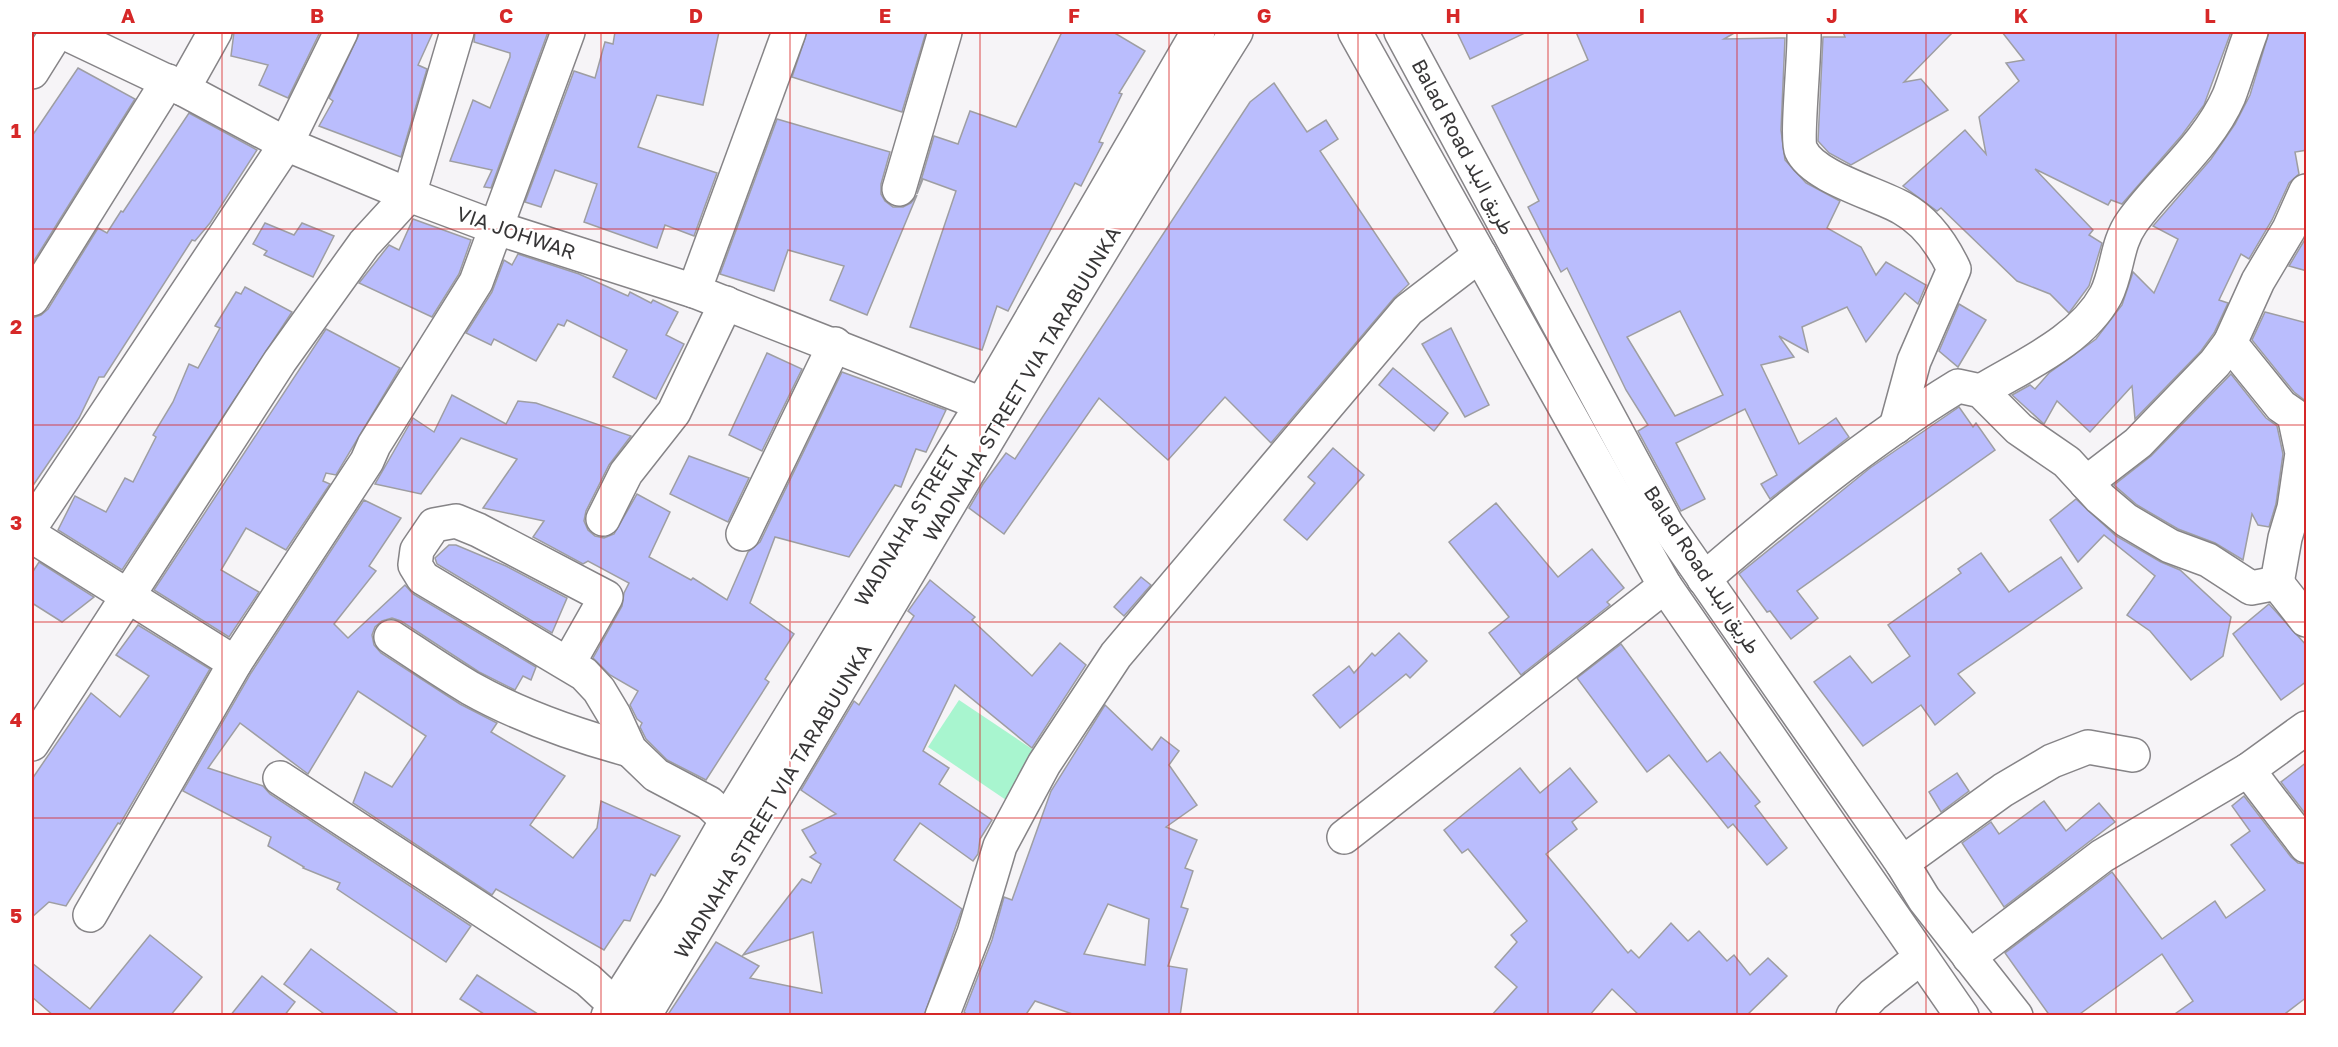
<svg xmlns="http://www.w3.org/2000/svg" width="2338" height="1047" font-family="'Golos Text',Vazirmatn,sans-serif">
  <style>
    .green { fill: #a8f5cf }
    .building { fill: #babdfd; stroke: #9e9ea2; stroke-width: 1.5; fill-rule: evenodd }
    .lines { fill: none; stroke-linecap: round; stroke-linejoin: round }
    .minor-casing { stroke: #868487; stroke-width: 36 }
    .major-casing { stroke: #868487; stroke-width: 36 }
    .highway-casing { stroke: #868487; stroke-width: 36 }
    .minor { stroke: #fff; stroke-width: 33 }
    .major { stroke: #fff; stroke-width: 33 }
    .highway { stroke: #fff; stroke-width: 33 }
    .grid { fill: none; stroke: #d62828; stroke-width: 1.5; stroke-opacity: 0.55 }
    .labels { text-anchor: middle; stroke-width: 4.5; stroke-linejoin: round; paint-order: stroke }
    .street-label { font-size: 20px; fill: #373637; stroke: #fff }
    .neatline { fill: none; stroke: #d62828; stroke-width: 2 }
    .grid-label { font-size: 20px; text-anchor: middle; font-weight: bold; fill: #d62828 }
  </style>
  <rect width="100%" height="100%" fill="#f6f4f7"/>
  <path class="green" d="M959 700 1038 753 1006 800 928 747Z"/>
  <g class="building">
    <path d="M234 32H320L288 98 259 85 268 65 231 56Z"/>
    <path d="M360 32H433L418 65 427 69 401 157 319 126 333 101 329 98Z"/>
    <path d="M475 32H548L491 188 484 187 492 170 450 161 473 100 490 108 510 57V53L474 42Z"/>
    <path d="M615 32H719L703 105 657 95 638 147 717 173 694 236 665 225 657 248 584 222 597 184 555 170 541 207 525 202 574 71 595 78 605 42 613 44Z"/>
    <path d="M807 32H926L902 112 792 77Z"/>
    <path d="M1062 32H1113L1145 51 1119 93 1122 94 1099 142 1103 143 1081 186 1075 183 1008 311 997 306 982 350 910 327 956 191 923 179 917 194 934 136 958 144 970 111 1016 127Z"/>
    <path d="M1457 32H1527L1470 59Z"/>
    <path d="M1576 32H1736L1724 39 1785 38 1781 130 1785 160 1806 183 1840 201 1827 228 1861 247 1876 275 1886 262 1926 285 1918 304 1905 293 1866 342 1847 307 1802 327 1808 352 1779 336 1794 357 1761 365 1799 444 1836 418 1849 437 1770 499 1761 484 1777 475 1745 409 1676 443 1705 499 1681 511 1638 431 1648 425 1626 390 1567 268 1561 272 1528 207 1539 201 1492 106 1588 60ZM1680 311 1723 395 1675 416 1627 337Z"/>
    <path d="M1843 32H1953L1904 82 1921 79 1948 110 1851 165 1829 153 1818 141 1823 37H1845Z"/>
    <path d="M2002 32H2231L2204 105 2182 135 2122 204 2111 200 2108 205 2035 169 2093 230 2089 235 2102 243 2089 286 2069 313 2050 294 2017 281 1941 208 1937 211 1903 186 1965 130 1986 154 1979 117 2019 81 2006 63 2024 60Z"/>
    <path d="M2269 32H2307V150L2295 152 2299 174 2289 183 2272 220 2249 259 2241 254 2219 300 2228 303 2214 333 2201 351 2135 419 2132 386 2090 432 2057 401 2044 424 2012 395 2030 385 2035 389 2049 373 2096 339 2122 305 2133 272 2154 293 2178 239 2153 226 2211 159 2235 124 2250 95Z"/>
    <path d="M78 68 135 99 32 264V136Z"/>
    <path d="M1274 83 1307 132 1326 120 1338 139 1320 151 1409 284 1394 298 1271 443 1225 397 1168 460 1099 398 1004 534 969 508 983 484 1006 453 1015 459 1250 102Z"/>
    <path d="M189 113 257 150 210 223 195 241 192 240 104 377H99L79 418 32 487V318L41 315 48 309 98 228 107 233 121 211 123 212Z"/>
    <path d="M777 119 890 152 881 184V194L885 201 893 207H903L911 203 917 195 867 315 830 300 844 266 788 250 774 291 720 274Z"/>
    <path d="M413 219 471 240 459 274 432 317 359 283 389 245 399 250Z"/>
    <path d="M265 223 294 235 302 223 334 236 313 277 264 255 267 251 253 244Z"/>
    <path d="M2307 236V271L2289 266Z"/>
    <path d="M518 254 579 274 628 296 630 292 651 303 653 300 678 312 666 335 684 344 656 399 613 377 627 350 567 320 564 326 558 324 536 361 494 339 491 345 466 333 492 292 504 260 512 265Z"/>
    <path d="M245 287 292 312 122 570 58 530 75 496 106 512 125 478 133 482 156 437 153 435 173 402 189 364 198 368 220 328 215 326 236 292 241 294Z"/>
    <path d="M1959 304 1986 320 1958 367 1939 351Z"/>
    <path d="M2265 312 2307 323V402L2294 392 2252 340Z"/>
    <path d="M1451 328 1489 405 1465 417 1422 344Z"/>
    <path d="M326 329 400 368 336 475 326 473 323 481 330 484 286 550 246 528 221 570 259 592 229 637 154 590Z"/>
    <path d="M767 353 802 369 762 451 729 435Z"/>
    <path d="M1393 368 1448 413 1434 431 1379 385Z"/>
    <path d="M842 372 946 410 926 452 916 449 901 487 895 485 849 557 775 537 750 603 794 634 765 679 769 682 706 780 667 760 646 739 640 727 642 723 637 719 630 705 638 691 610 675 593 658 622 606 624 593 629 583 588 561 583 564 533 537 544 521 483 508 517 459 461 438 421 494 375 484 413 418 434 432 452 395 506 424 518 401 536 403 631 436 609 465 586 511 584 521 588 530 595 536 604 538 614 534 637 494 670 512 649 557 691 580 693 578 727 600 748 552 760 542Z"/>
    <path d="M2231 374 2266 418 2277 426 2283 454 2276 504 2269 527 2258 525 2252 514 2243 560 2215 543 2178 529 2137 505 2114 485 2151 456Z"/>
    <path d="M1959 407 1973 427 1976 423 1995 450 1797 591 1818 618 1791 639 1770 611 1767 612 1739 574 1870 468Z"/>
    <path d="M1333 448 1364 475 1307 540 1284 520 1315 483 1308 477Z"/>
    <path d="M689 456 749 478 728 522 670 494Z"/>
    <path d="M2076 499 2116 536 2161 562 2180 570 2231 617 2223 656 2191 680 2150 631 2127 615 2155 576 2104 535 2078 562 2050 520Z"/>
    <path d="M364 500 401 518 369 566 376 571 334 624 348 638 405 585 413 594 536 667 531 680 523 676 515 690 479 672 401 621 392 618 382 621 375 627 372 635 374 645 381 653 460 704 497 723 491 732 565 776 530 825 573 858 597 828 601 801 680 836 655 876 651 874 630 921 624 920 604 950 496 889 492 895 353 803 365 772 392 787 426 736 358 691 308 774 240 723 208 768 263 786 270 794 471 926 446 962 337 889 340 883 303 868 304 867 268 846 271 837 183 791 251 673Z"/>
    <path d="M1496 503 1558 577 1592 549 1624 588 1607 602 1610 605 1521 675 1489 633 1509 617 1449 542Z"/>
    <path d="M449 545H456L506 566 567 598 552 633 437 564 435 558Z"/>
    <path d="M1981 553 2009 592 2061 557 2082 588 1958 674 1975 693 1935 725 1921 705 1863 746 1814 682 1850 656 1872 683 1910 656 1888 625 1961 573 1958 569Z"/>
    <path d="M39 562 94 597 62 622 32 603V573Z"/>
    <path d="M1141 577 1151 585 1124 616 1114 607Z"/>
    <path d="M930 580 975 617 972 620 1032 676 1060 643 1086 665 1032 748 955 685 923 751 949 768 939 784 992 820 980 839 978 854 973 861 920 823 894 860 962 909 924 1016H667L716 942 759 966 750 978 822 993 813 932 743 955 802 879 811 883 821 864 810 857 816 853 802 830 836 814 801 790 854 701 859 705 914 616 908 611Z"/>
    <path d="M2269 604 2307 646V681L2281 700 2233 634Z"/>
    <path d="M138 625 210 669 120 824 118 823 66 906 49 902 32 917V779L91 693 120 717 149 676 116 655Z"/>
    <path d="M1399 633 1427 661 1410 678 1406 674 1340 728 1313 695 1349 666 1354 673 1372 653 1375 656Z"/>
    <path d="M1621 644 1707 762 1720 752 1760 802 1755 806 1787 848 1767 865 1733 824 1728 828 1669 755 1647 772 1577 678Z"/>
    <path d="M1105 705 1152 750 1161 737 1179 751 1169 765 1197 805 1166 827 1197 840 1185 868 1193 871 1181 907 1188 909 1168 966 1187 969 1180 1016H1078L1035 1001 1025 1016H969L964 1012 992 940 1004 897 1012 900 1051 791ZM1108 904 1149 919 1145 965 1084 954Z"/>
    <path d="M2307 762V816L2281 782Z"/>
    <path d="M1520 768 1540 793 1570 768 1597 802 1572 822 1577 829 1546 854 1628 953 1631 950 1639 958 1671 923 1688 941 1699 931 1727 961 1734 955 1750 975 1768 958 1787 976 1746 1016H1640L1612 989 1589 1016H1491L1517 987 1495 967 1517 942 1511 935 1527 921 1468 849 1462 853 1444 830Z"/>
    <path d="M1957 773 1969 791 1941 812 1929 792Z"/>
    <path d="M2244 796 2291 857 2298 863 2307 864V997L2282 1016H2172L2193 1001 2162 954 2077 1016H2050L2005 953 2112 872 2162 939 2215 901 2226 918 2265 890 2231 845 2250 831 2232 806Z"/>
    <path d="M2044 801 2066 831 2099 803 2115 822 2004 907 1962 843 1991 822 1999 834Z"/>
    <path d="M150 935 202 977 170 1016H54L32 997V963L90 1009Z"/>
    <path d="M311 949 401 1016H327L284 984Z"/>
    <path d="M477 975 541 1016H487L460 999Z"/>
    <path d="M262 976 295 1002 284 1016H230Z"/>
  </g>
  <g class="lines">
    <g class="minor-casing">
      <g id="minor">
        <path d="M63 32 183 89 286 144 409 195 497 228 694 291 982 404"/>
        <path d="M1804 32C1805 53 1796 139 1801 150 1813 177 1875 193 1902 208 1926 221 1943 246 1954 269L1914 361 1896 427"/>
        <path d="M32 72 57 32"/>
        <path d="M183 89 215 32"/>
        <path d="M899 189 945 32"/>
        <path d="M694 291 789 32"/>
        <path d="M32 299 168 81"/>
        <path d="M2230 343 2281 406 2294 415 2302 453 2294 508 2285 538 2277 583"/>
        <path d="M1981 391C2024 365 2081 341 2106 295 2118 271 2116 244 2132 222 2162 180 2207 146 2229 96 2237 75 2243 53 2251 32"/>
        <path d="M2086 483 2138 443 2215 363 2230 343 2258 281 2289 229 2306 191"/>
        <path d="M603 519 626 473 674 412 726 303"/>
        <path d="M32 525 286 144 341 32"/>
        <path d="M743 534 835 344"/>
        <path d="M32 536 235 663"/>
        <path d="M1704 579C1784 510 1868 441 1958 386L1981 391 2019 429 2067 462 2100 498 2126 520 2170 546 2208 560 2251 588 2277 583 2306 620"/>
        <path d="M391 637C417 654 443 672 470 688 520 716 574 735 630 750"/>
        <path d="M568 664 606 597 478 530 456 521 434 525 417 550 415 565 423 578 584 674 599 690 614 715 630 750 656 775 709 803 727 820"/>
        <path d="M32 744 280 361 364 244 409 195 457 32"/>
        <path d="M2248 770 2306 846"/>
        <path d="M280 778 588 980 614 1004"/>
        <path d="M1344 837 1665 586"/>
        <path d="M1902 863 2003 790 2052 761 2088 747 2133 755"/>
        <path d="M90 915 235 663 367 461 374 445 476 282 568 32"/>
        <path d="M1969 957 2102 856 2248 770 2306 728"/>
        <path d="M942 1016 974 933 1000 846 1044 764 1116 655 1408 310 1480 255"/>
        <path d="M1853 1016 1873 995 1920 958"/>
      </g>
    </g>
    <g class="major-casing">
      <g id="major">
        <path d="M608 1016 676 909 727 820 982 404 1198 32"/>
        <path d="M644 1016C842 688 1033 356 1236 32"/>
      </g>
    </g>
    <g class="highway-casing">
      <g id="highway">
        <path d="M1355 32 1665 586 1962 1016"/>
        <path d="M1401 32 1667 525 1902 863 1924 899 2016 1016"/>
      </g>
    </g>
    <use href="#minor" class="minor"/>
    <use href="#major" class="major"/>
    <use href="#highway" class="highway"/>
  </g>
  <path class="grid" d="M222 32V1016M412 32V1016M601 32V1016M790 32V1016M980 32V1016M1169 32V1016M1358 32V1016M1548 32V1016M1737 32V1016M1926 32V1016M2116 32V1016M32 229H2306M32 425H2306M32 622H2306M32 818H2306"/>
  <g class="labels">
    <g class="street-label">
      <text transform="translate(1463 147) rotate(62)" y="7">Balad Road طريق البلد</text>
      <text transform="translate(516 233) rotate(19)" y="7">VIA JOHWAR</text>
      <text transform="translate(1022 384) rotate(-59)" y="7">WADNAHA STREET VIA TARABUUNKA</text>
      <text transform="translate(907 526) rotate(-59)" y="7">WADNAHA STREET</text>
      <text transform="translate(1702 570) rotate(57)" y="7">Balad Road طريق البلد</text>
      <text transform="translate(773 801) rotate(-59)" y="7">WADNAHA STREET VIA TARABUUNKA</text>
    </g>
  </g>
  <rect width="2338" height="1047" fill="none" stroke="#ffffff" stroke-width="66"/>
  <rect x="33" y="33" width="2272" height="981" class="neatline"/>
  <g class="grid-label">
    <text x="128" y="23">A</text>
    <text x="317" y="23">B</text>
    <text x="506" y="23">C</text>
    <text x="696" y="23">D</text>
    <text x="885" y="23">E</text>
    <text x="1074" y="23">F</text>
    <text x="1264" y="23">G</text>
    <text x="1453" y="23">H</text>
    <text x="1642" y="23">I</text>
    <text x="1832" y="23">J</text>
    <text x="2021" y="23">K</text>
    <text x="2210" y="23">L</text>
    <text x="16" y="138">1</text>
    <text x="16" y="334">2</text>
    <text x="16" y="530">3</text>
    <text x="16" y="727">4</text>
    <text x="16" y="923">5</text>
  </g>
</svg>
